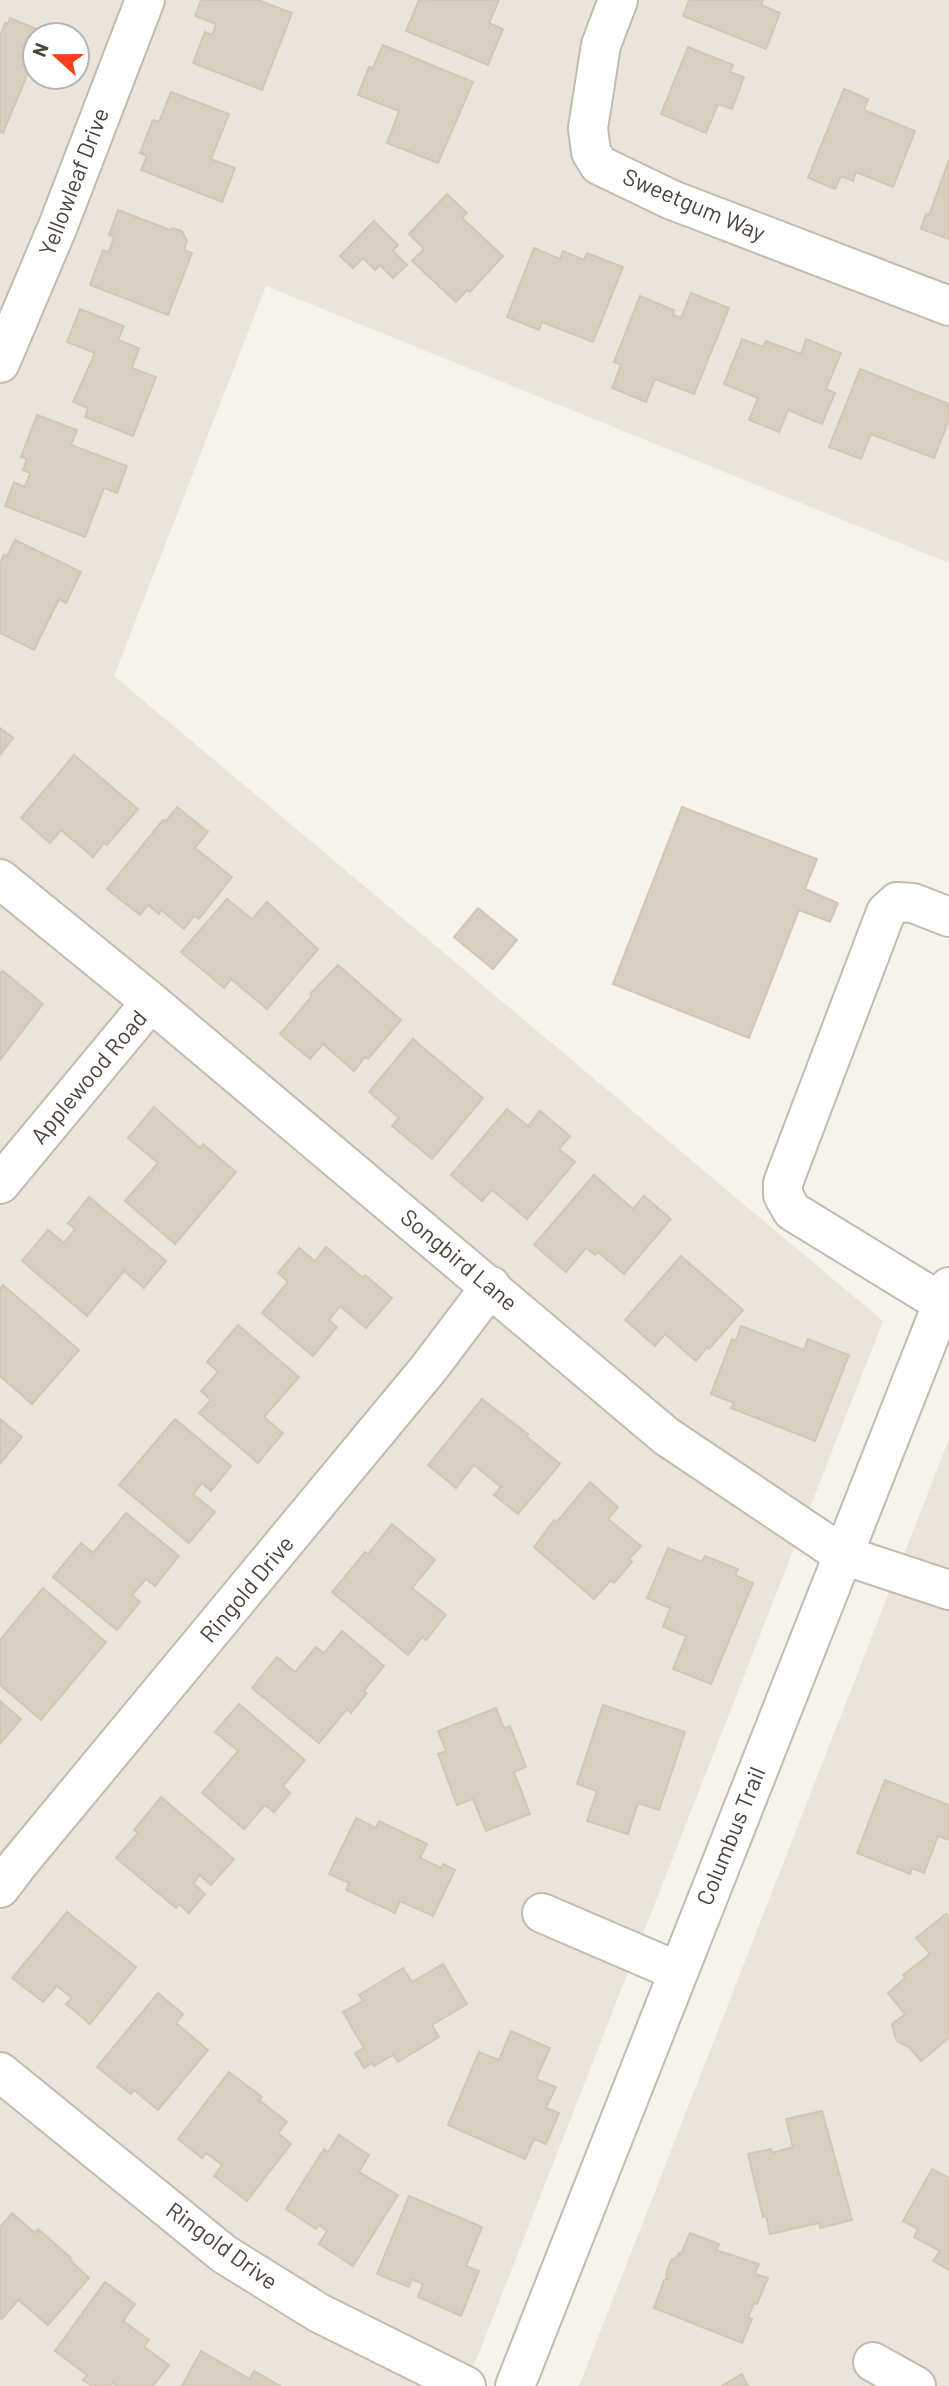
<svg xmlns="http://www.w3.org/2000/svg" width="949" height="2386" font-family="Barlow,sans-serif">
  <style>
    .residential { fill: #eae5da; fill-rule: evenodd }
    .building { fill: #d8cfc1; stroke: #d3c7b4; stroke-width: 2 }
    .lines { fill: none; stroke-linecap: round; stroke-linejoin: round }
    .minor-casing { stroke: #c2bbae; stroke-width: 42 }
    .minor { stroke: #fff; stroke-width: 38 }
    .labels { text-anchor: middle; stroke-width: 5; stroke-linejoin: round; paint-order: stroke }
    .street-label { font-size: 23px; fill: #4b4439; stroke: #fff }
  </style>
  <rect width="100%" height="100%" fill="#f6f3ec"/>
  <g class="residential">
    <path d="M0 0H949V563L266 286 114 676 883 1321 466 2386H0ZM35 35H77V77H35Z"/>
    <path d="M949 1439V2386H579Z"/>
  </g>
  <g class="building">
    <path d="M201 0H258L292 13 262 90 193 63 205 32 212 35 216 24 195 16Z"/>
    <path d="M419 0 425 2 426 0H499L489 23 503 29 488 65 406 31Z"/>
    <path d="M689 0H763L761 5 780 13 766 49 683 16Z"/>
    <path d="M10 18 44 32 42 35H35V56L3 133 0 132V36L5 23 8 24Z"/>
    <path d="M383 45 473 82 438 163 387 143 399 111 358 95 369 67 373 68Z"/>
    <path d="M688 47 733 65 730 72 744 77 732 109 718 104 706 133 661 114Z"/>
    <path d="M844 89 868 99 864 110 915 131 893 187 856 172 853 181 841 176 835 189 808 178Z"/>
    <path d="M171 92 229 114 211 159 235 168 222 202 141 170 147 156 140 153 153 120 159 122Z"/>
    <path d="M949 160V239L921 229 926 214 929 215Z"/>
    <path d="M447 194 467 213 462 218 503 256 470 292 467 290 456 302 412 261 424 249 409 234Z"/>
    <path d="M118 210 170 230 173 228 182 231 187 241 184 250 192 253 168 315 90 285 103 250 109 252 114 237 109 235Z"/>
    <path d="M374 221 398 245 393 251 407 265 393 278 380 265 375 270 363 258 353 268 340 256Z"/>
    <path d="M534 248 560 259 563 251 584 260 587 253 623 267 593 342 542 322 539 330 507 317Z"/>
    <path d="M691 293 729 308 694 394 655 379 646 402 612 388 621 365 614 362 640 296 674 310 673 315 681 318Z"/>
    <path d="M80 309 124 326 118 340 139 348 132 368 156 377 133 436 85 417 88 408 73 402 95 353 67 342Z"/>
    <path d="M742 339 763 347 766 341 801 354 806 339 841 353 826 389 835 393 822 424 788 410 779 432 749 420 758 398 724 384Z"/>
    <path d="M860 369 949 404V420L934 458 871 434 861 459 829 447Z"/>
    <path d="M37 415 77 430 71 445 127 466 117 493 104 488 85 537 5 506 14 482 25 487 30 473 23 470 27 459 21 457Z"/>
    <path d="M15 540 81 572 66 603 59 599 34 650 0 633V564L4 555 7 556Z"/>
    <path d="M0 728 13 738 0 755Z"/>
    <path d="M74 755 138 809 107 845 104 843 93 857 61 830 50 843 21 818Z"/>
    <path d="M177 807 208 832 195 848 232 877 199 919 194 916 184 929 161 910 159 914 148 905 140 915 107 889 163 820 166 821Z"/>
    <path d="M682 807 817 859 805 889 838 903 830 922 799 910 749 1038 613 984Z"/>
    <path d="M227 899 252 919 267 902 318 949 267 1009 231 979 224 988 181 952Z"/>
    <path d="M478 908 517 940 493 969 454 937Z"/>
    <path d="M338 965 401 1020 368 1059 365 1057 354 1071 323 1044 310 1059 280 1034 312 996 310 994Z"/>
    <path d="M3 971 43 1004 0 1060V973Z"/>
    <path d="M413 1039 483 1098 432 1159 392 1126 399 1118 369 1092Z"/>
    <path d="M154 1107 200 1148 203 1144 236 1172 175 1244 125 1201 158 1163 128 1138Z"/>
    <path d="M507 1109 528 1126 540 1111 570 1136 559 1149 575 1162 527 1219 492 1190 482 1201 451 1175Z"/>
    <path d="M594 1175 633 1209 644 1196 671 1219 624 1274 598 1252 595 1255 586 1248 566 1272 534 1245Z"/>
    <path d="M89 1197 166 1261 144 1288 124 1271 87 1316 22 1261 48 1230 64 1243 75 1229 68 1223Z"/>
    <path d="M326 1247 363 1278 365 1275 392 1298 366 1328 340 1306 329 1320 337 1327 313 1356 262 1313 288 1282 278 1273 299 1248 315 1261Z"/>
    <path d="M681 1256 743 1310 709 1349 707 1347 696 1361 665 1334 655 1346 625 1320Z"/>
    <path d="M3 1285 79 1350 32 1404 0 1376V1289Z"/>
    <path d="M238 1325 299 1377 264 1417 283 1433 258 1463 199 1413 211 1400 201 1391 218 1372 207 1362Z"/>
    <path d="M741 1326 804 1350 808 1339 849 1355 815 1441 731 1408 734 1403 711 1394 732 1339 736 1341Z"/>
    <path d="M482 1399 528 1434 526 1436 560 1464 518 1514 494 1495 501 1487 474 1465 456 1488 428 1465Z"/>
    <path d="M0 1419 22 1437 0 1464Z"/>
    <path d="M175 1419 231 1466 211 1491 202 1483 193 1494 215 1512 189 1543 119 1485Z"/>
    <path d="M590 1482 618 1507 608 1519 641 1546 629 1559 632 1562 614 1583 611 1580 594 1599 534 1547 554 1520 557 1522Z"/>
    <path d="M126 1513 179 1556 155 1586 146 1579 132 1595 140 1602 117 1630 53 1577 81 1543 93 1553Z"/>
    <path d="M392 1524 435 1560 412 1588 446 1615 426 1640 422 1637 408 1655 332 1592 365 1552 368 1554Z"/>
    <path d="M668 1548 702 1562 705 1556 738 1569 735 1575 753 1583 711 1684 673 1669 686 1636 663 1627 670 1608 647 1598Z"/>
    <path d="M43 1588 106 1642 41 1720 0 1685V1640Z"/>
    <path d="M342 1631 384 1666 364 1691 367 1693 351 1713 347 1709 319 1743 252 1688 277 1657 295 1672 316 1647 324 1653Z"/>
    <path d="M0 1701 21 1719 0 1744Z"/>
    <path d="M239 1704 305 1760 283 1786 290 1793 274 1812 265 1805 244 1829 202 1793 238 1751 215 1732Z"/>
    <path d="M603 1705 685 1732 659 1810 638 1803 628 1834 587 1821 597 1791 577 1784Z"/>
    <path d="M496 1708 504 1728 510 1726 526 1767 514 1772 530 1814 486 1831 473 1799 457 1805 438 1754 446 1751 438 1731Z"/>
    <path d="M885 1780 949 1805V1840L938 1836 924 1873 912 1868 910 1874 857 1853Z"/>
    <path d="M161 1797 234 1859 211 1885 200 1875 193 1883 205 1894 189 1913 179 1904 176 1908 116 1858 138 1833 134 1830Z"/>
    <path d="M356 1818 376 1828 379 1821 427 1844 420 1858 441 1868 443 1864 455 1870 433 1916 400 1901 395 1913 346 1890 349 1883 329 1874Z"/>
    <path d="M67 1912 136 1967 90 2024 66 2004 72 1998 57 1986 43 2002 12 1978Z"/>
    <path d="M946 1914 949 1918V2038L921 2061 909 2047 898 2042 895 2037 892 2024 905 2014 888 1993 905 1978 903 1975 930 1954 916 1938Z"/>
    <path d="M443 1964 467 2004 432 2025 439 2037 398 2062 393 2055 374 2066 373 2063 364 2068 355 2053 364 2048 343 2012 363 2001 359 1995 403 1968 412 1982Z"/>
    <path d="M158 1993 183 2014 176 2023 208 2050 158 2110 134 2090 131 2094 97 2067Z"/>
    <path d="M511 2031 550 2048 536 2079 556 2087 546 2108 559 2113 546 2144 534 2139 525 2159 448 2125 479 2052 499 2060Z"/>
    <path d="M229 2072 262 2097 259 2100 287 2122 278 2133 291 2144 247 2201 214 2176 222 2165 206 2153 202 2158 178 2139Z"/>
    <path d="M822 2111 852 2220 820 2228 819 2223 770 2234 766 2216 763 2217 748 2154 771 2149 772 2153 793 2147 786 2119Z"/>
    <path d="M339 2135 369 2155 359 2172 398 2195 353 2266 319 2244 327 2231 319 2225 316 2229 286 2209 324 2149 328 2152Z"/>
    <path d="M932 2169 949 2178V2270L933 2261 940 2251 914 2237 918 2229 903 2221Z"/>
    <path d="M409 2196 482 2227 466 2266 479 2271 461 2316 418 2297 423 2284 412 2279 409 2287 377 2274Z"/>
    <path d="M12 2213 35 2233 38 2229 71 2258 70 2260 89 2278 48 2325 18 2300 2 2319 0 2317V2227Z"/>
    <path d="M690 2233 719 2244 716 2250 759 2264 755 2274 768 2278 757 2304 754 2303 748 2317 752 2319 742 2343 654 2308 664 2280 667 2279 666 2274 671 2260 677 2257 679 2253 681 2254Z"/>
    <path d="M105 2282 135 2304 123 2321 149 2340 144 2347 169 2365 153 2386H117L113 2383 110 2386H92L83 2380 87 2375 55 2351Z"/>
    <path d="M201 2351 250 2379 254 2371 280 2386H182Z"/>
    <path d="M742 2374 748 2386H722Z"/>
  </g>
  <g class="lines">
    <g class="minor-casing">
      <g id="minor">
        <path d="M618 0 601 45 588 128 591 152 599 165 672 200 949 306"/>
        <path d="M0 363 58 226 145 0"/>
        <path d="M0 879 151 1002 666 1436 843 1555 949 1590"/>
        <path d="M0 1184 151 1002"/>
        <path d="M942 1303 792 1211 783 1195V1183L886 912 897 902 913 903 949 917"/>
        <path d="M0 1888 19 1863 429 1368 491 1286"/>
        <path d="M542 1913 677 1971"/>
        <path d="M0 2072 224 2254 319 2313 466 2386"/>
        <path d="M873 2362 916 2386"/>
        <path d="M515 2386 949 1287"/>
      </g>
    </g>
    <use href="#minor" class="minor"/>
  </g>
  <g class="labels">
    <g class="street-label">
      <text transform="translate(74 182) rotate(-69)" y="8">Yellowleaf Drive</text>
      <text transform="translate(694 205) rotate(23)" y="8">Sweetgum Way</text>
      <text transform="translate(89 1077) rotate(-50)" y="8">Applewood Road</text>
      <text transform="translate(459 1260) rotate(40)" y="8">Songbird Lane</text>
      <text transform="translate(247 1589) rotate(-50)" y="8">Ringold Drive</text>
      <text transform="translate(731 1836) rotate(-68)" y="8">Columbus Trail</text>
      <text transform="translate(222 2246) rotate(36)" y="8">Ringold Drive</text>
    </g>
  </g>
  <g transform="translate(56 56) rotate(291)"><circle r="33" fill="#ffffff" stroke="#b7b4b0" stroke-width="2"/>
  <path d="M0-5L12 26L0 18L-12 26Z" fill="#fc3f1d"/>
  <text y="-10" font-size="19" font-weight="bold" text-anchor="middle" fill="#4b4439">N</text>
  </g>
</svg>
